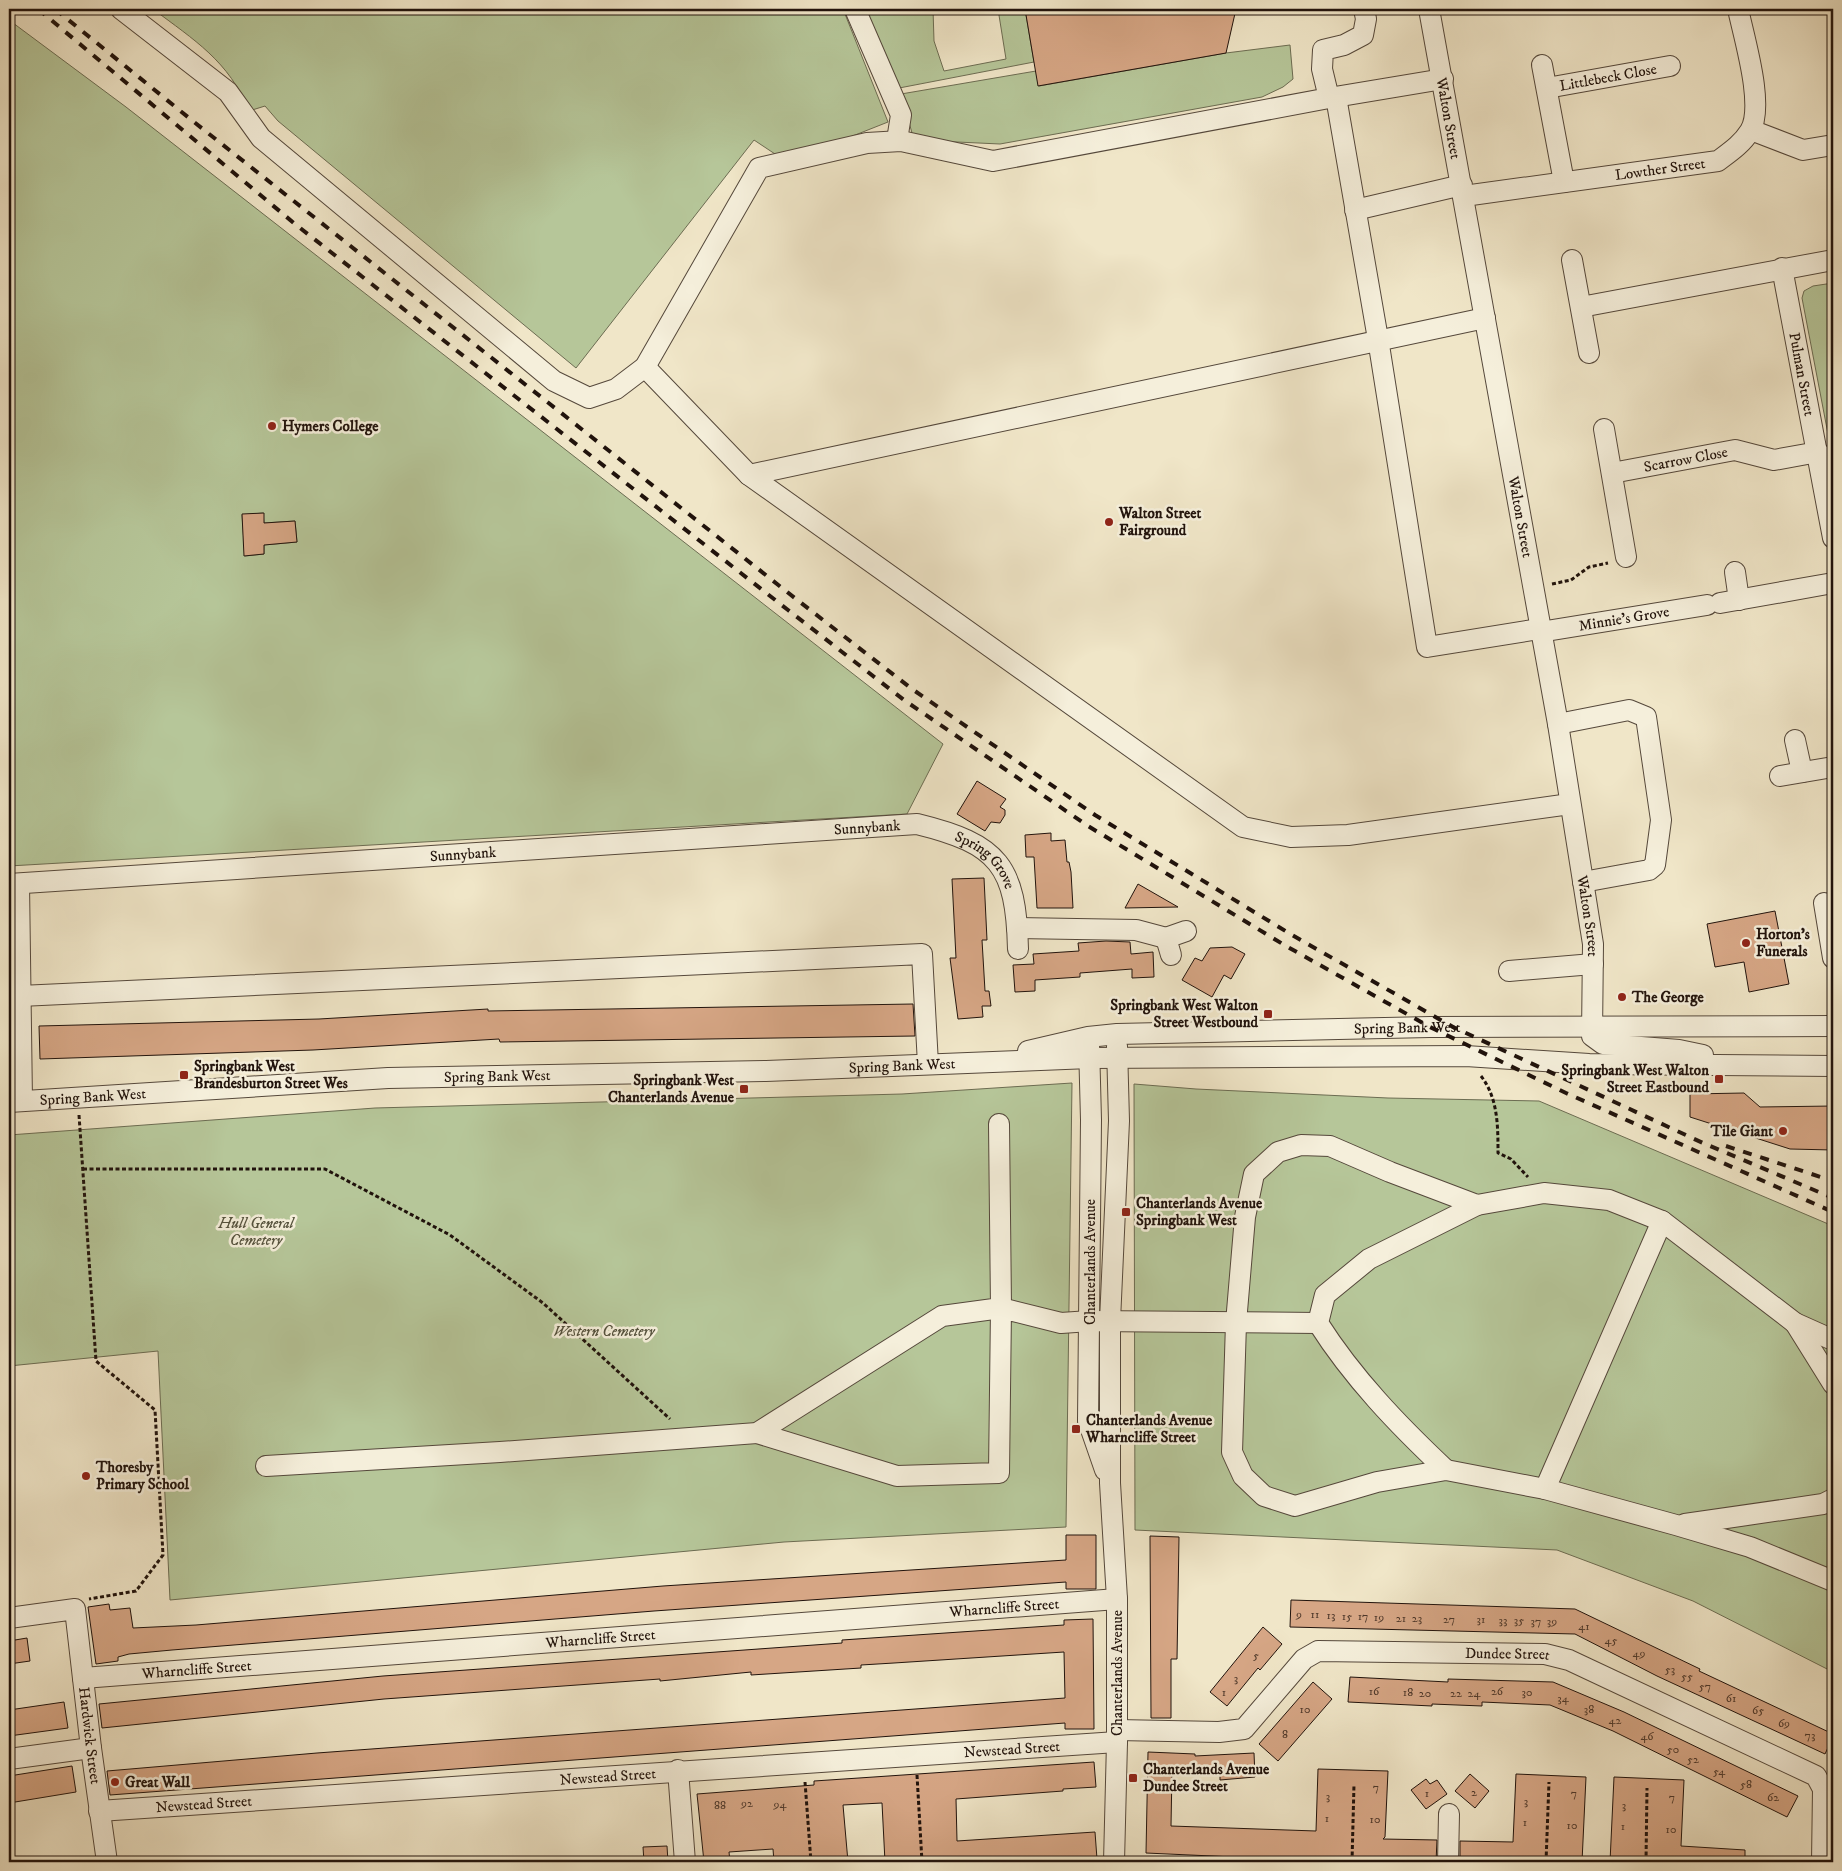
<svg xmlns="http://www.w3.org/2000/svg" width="1842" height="1871" font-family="'IM FELL DW Pica',serif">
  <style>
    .green { fill: #b6c699; stroke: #6c6c52; fill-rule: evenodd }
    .building { fill: #d6a685; stroke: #21130c }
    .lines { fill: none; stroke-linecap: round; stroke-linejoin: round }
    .minor-casing { stroke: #55483b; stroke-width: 22 }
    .path { stroke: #21130c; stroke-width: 3; stroke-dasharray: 4 2.5; stroke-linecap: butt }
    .minor { stroke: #f5efdb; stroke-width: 20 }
    .rail { stroke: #21130c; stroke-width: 4; stroke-dasharray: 9 9; stroke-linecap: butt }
    .poi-dot { fill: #8f2418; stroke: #f5efdb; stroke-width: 2 }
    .labels { text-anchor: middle; stroke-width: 5; stroke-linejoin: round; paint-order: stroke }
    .number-label { font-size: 12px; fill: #4e382a }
    .street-label { font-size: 15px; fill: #21130c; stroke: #f5efdb }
    .poi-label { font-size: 15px; font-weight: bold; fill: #21130c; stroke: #f5efdb; text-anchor: start }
    .park-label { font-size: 15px; font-style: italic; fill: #55523d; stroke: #f5efdb }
  </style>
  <rect width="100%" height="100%" fill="#f0e6c8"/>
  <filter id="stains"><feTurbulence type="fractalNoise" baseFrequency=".004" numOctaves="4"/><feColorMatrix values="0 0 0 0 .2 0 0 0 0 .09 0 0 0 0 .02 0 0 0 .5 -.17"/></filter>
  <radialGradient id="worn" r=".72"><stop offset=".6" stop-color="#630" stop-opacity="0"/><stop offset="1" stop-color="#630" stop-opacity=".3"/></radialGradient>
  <g class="green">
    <path d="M153 9H843L888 122 787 162 754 140 576 368 278 121 265 106 249 111C229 61 194 40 153 9Z"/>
    <path d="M862 9H933L934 41 944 71 1006 59 998 9H1025L1034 62 894 89Z"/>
    <path d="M9 20 126 107 943 744 907 814 9 866ZM263 513 264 523 295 521 297 542 264 545V554L245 556 242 515Z"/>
    <path d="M1290 45 1293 79 1283 87 1262 97 1000 144 914 140 901 94 1036 71 1039 86 1226 53Z"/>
    <path d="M1833 283V455H1832L1802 298 1804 291 1813 286Z"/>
    <path d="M1072 1083 1066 1527 784 1542 170 1600 158 1351 9 1366V1135L375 1108 902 1094Z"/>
    <path d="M1134 1084 1196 1089 1388 1098 1539 1101 1833 1226V1672L1693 1601 1557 1550 1135 1530Z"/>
  </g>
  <g class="building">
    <path d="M1025 9H1236L1226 53 1038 86Z"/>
    <path d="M264 513V523L295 521 297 542 264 545V554L244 556 242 514Z"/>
    <path d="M977 781 1006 799 1000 807 1005 810V815L1000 823 991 822 985 831 957 814Z"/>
    <path d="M1051 833V841L1065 840 1067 862H1069L1071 872 1073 908H1037L1034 857H1026L1025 835Z"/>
    <path d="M984 878 987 940H982L985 991H989L991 1006H982L983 1017 958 1019 950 958H956L952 879Z"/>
    <path d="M1138 884 1178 907 1125 908Z"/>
    <path d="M1775 911 1789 984 1749 992 1744 962 1715 967 1707 924Z"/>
    <path d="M1106 941 1130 942 1131 954 1153 952 1154 977 1132 978V969L1080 973V977L1035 980V991L1015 992 1013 965 1034 964 1033 954 1079 951 1078 943Z"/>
    <path d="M1232 947 1245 954 1231 979 1224 975 1212 997 1182 980 1195 958 1202 961 1210 948Z"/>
    <path d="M913 1004 915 1036 500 1042 499 1039 313 1050 40 1059 39 1026 319 1019 488 1009V1011Z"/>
    <path d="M1744 1093 1760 1107 1833 1106V1150L1790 1149 1690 1117V1094Z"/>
    <path d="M1066 1535H1096V1589H1066V1582L654 1611 172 1650 129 1654 118 1657V1661L96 1664 88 1607 109 1604 110 1610 130 1608 133 1628 196 1625 663 1586 1066 1560Z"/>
    <path d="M1150 1536 1179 1537 1177 1659H1171V1718H1151Z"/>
    <path d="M1291 1600 1575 1609 1700 1669 1699 1671 1833 1734V1737L1825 1754 1657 1676 1575 1634 1290 1627Z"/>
    <path d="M1093 1619 1094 1729H1065V1723L110 1795 107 1771 317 1753 1065 1698 1064 1652 894 1663 861 1665V1668L751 1675V1672L660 1681V1679L384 1699 102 1728 99 1704 383 1676 842 1643V1640L1064 1625V1620Z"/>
    <path d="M1263 1627 1282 1644 1260 1670 1258 1668 1227 1706 1210 1692Z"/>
    <path d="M27 1638 30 1661 9 1664V1641Z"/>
    <path d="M1350 1677 1448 1682V1679L1553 1682 1624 1712 1798 1796 1787 1817 1613 1731 1550 1705 1482 1702V1706L1432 1704V1706L1348 1702Z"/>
    <path d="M1313 1682 1332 1699 1278 1761 1259 1744Z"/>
    <path d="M64 1702 68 1728 9 1736V1710Z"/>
    <path d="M1148 1752 1195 1754V1756L1254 1753 1255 1777 1220 1780V1772L1172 1771 1171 1826 1316 1831 1318 1769 1388 1771 1385 1837 1383 1839 1437 1840 1436 1862H1344L1146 1853Z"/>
    <path d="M1094 1762 1096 1787 1063 1789V1791L956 1799 957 1841 1095 1832 1097 1859 1057 1862H885L882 1803 843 1805 848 1862H774L773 1849 729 1852 730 1862H704L697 1794 814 1785V1781L859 1778Z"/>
    <path d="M72 1766 76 1792 9 1803V1776Z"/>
    <path d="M1470 1774 1489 1791 1475 1808 1455 1791Z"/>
    <path d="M1516 1774 1586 1777 1582 1862H1460V1841L1513 1842Z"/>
    <path d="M1614 1777 1684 1780 1681 1846 1745 1850V1862H1610Z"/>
    <path d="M1426 1779 1430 1784 1437 1780 1447 1794 1426 1809 1411 1790Z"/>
    <path d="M667 1846 668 1862H644L643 1847Z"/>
  </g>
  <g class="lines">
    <g class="minor-casing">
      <g id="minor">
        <path d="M121 9 228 92 261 138 554 381 589 398 616 389 645 367 759 168 867 143 901 141 993 161 1329 98 1443 79"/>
        <path d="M855 9 901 115 898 134 901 141"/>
        <path id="s1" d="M1429 9 1558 724 1593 944 1592 1036 1603 1044 1679 1050 1703 1055"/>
        <path d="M1542 65 1564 182"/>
        <path id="s2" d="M1547 88 1670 66"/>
        <path d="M1336 97 1378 339 1427 647 1539 629"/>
        <path d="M1329 98 1322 69 1323 50 1344 45 1363 35 1366 19 1364 9"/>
        <path d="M1751 130 1803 150 1833 145"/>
        <path id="s3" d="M1464 196 1718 161C1730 152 1742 144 1750 131 1765 106 1744 38 1738 9"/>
        <path d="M1355 210 1462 185"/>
        <path d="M1572 260 1589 353"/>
        <path id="s4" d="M1782 268 1833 538"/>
        <path d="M1581 307 1833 260"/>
        <path d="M645 367 749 475 1243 827 1291 837 1348 835 1570 804"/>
        <path d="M1604 429 1626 557"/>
        <path id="s5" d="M1612 473 1735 450 1774 460 1818 452"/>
        <path d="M749 475 1485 318"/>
        <path d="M1735 572 1739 600"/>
        <path d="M1720 603 1833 583"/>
        <path id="s6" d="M1540 632 1707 605"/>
        <path d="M1558 724 1629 710 1646 717 1661 820 1655 865 1649 870 1583 882"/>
        <path d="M1795 740 1802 772"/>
        <path d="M1780 776 1833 767"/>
        <path id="s7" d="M9 884 917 824C999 844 1016 866 1018 949"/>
        <path d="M19 884 22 1101"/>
        <path d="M1824 903 1833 958"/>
        <path d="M1017 928 1136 930 1166 938"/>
        <path d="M1171 955 1166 938 1186 931"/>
        <path d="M1509 971 1593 964"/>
        <path d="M20 996 922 954 928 1064"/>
        <path d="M1089 1044 1091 1120 1088 1421 1105 1470"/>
        <path id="s8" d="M1028 1051 1088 1037 1117 1034 1430 1027 1833 1026"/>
        <path id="s9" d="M9 1102 388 1078 766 1071 1090 1058 1466 1056 1589 1064 1833 1066"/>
        <path d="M1795 1323 1833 1384"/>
        <path d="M1833 1340 1795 1323 1662 1221 1609 1200 1544 1193 1477 1205 1390 1172 1330 1146 1301 1145 1278 1152 1254 1174 1245 1217 1236 1323 1232 1452 1243 1476 1264 1496 1295 1506 1377 1482 1446 1470 1545 1489 1676 1525 1750 1547 1833 1581"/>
        <path d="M757 1433 897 1476 999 1473 1001 1308 1061 1323 1090 1321 1318 1323"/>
        <path d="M266 1466 500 1452 757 1433 942 1316 1001 1308 999 1124"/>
        <path d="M1446 1470C1398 1425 1353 1378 1318 1323L1325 1295 1369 1259 1477 1205"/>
        <path d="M1545 1489 1662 1221"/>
        <path d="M1685 1524 1823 1504 1833 1499"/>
        <path id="s10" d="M9 1618 75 1609 91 1748 107 1862"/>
        <path id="s11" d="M83 1678 1117 1599"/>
        <path id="s12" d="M1117 1730 1219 1732 1244 1729 1304 1659 1318 1651 1545 1654 1569 1660 1816 1776 1823 1789 1822 1862"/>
        <path d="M9 1759 91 1748"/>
        <path d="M678 1770 685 1862"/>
        <path id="s13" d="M99 1811 1117 1742"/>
        <path d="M1114 1862 1117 1742V1599L1110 1483V1321L1119 1121 1117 1046"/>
        <path d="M1448 1862 1449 1814"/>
      </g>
    </g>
    <g class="path">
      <path d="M1552 584 1571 580 1589 567 1608 563"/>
      <path d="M1481 1076C1498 1098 1498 1126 1498 1153L1511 1159 1528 1177"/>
      <path d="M79 1115 96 1361 155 1410 163 1555 136 1591 89 1599"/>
      <path d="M83 1169H325L450 1235 543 1303 670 1419"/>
      <path d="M917 1775 922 1862"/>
      <path d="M805 1782 811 1862"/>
      <path d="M1352 1862 1354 1784"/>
      <path d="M1546 1862 1549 1782"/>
      <path d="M1646 1862 1647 1788"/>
    </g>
    <use href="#minor" class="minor"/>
    <g class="rail">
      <path d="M38 9 295 224 788 610 904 700 1088 826 1286 946 1430 1027 1566 1093 1833 1212"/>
      <path d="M55 9 194 122 796 599 912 689 1095 815 1292 935 1453 1027 1703 1143 1833 1198"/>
      <path d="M1726 1146 1833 1181"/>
    </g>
  </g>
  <g class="poi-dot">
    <circle cx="272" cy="426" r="5"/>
    <circle cx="1109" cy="522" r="5"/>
    <circle cx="1746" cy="943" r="5"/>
    <circle cx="1622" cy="997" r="5"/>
    <rect x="1263" y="1009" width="10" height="10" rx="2.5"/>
    <rect x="179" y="1070" width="10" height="10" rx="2.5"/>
    <rect x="1714" y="1074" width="10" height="10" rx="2.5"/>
    <rect x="739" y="1084" width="10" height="10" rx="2.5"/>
    <circle cx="1783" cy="1131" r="5"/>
    <rect x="1121" y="1207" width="10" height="10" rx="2.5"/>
    <rect x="1071" y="1424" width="10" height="10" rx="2.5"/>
    <circle cx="86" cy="1476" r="5"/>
    <rect x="1128" y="1773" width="10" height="10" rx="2.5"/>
    <circle cx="115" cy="1782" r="5"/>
  </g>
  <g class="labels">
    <g class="number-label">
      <text x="1299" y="1618">9</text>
      <text x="1315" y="1618">11</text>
      <text x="1331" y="1619">13</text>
      <text x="1347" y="1620">15</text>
      <text x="1363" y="1620">17</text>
      <text x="1379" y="1621">19</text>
      <text x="1401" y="1622">21</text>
      <text x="1417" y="1622">23</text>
      <text x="1449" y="1623">27</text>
      <text x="1481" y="1623">31</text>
      <text x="1503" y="1624">33</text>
      <text x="1519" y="1624">35</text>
      <text x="1536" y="1625">37</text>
      <text x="1552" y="1625">39</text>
      <text x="1584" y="1630">41</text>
      <text x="1611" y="1644">45</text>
      <text x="1639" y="1657">49</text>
      <text x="1256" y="1659">5</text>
      <text x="1670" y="1673">53</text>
      <text x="1687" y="1680">55</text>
      <text x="1236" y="1682">3</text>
      <text x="1705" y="1690">57</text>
      <text x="1374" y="1695">16</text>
      <text x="1497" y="1695">26</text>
      <text x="1224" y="1696">1</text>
      <text x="1408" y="1696">18</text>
      <text x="1527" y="1696">30</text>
      <text x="1425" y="1697">20</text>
      <text x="1456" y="1697">22</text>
      <text x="1474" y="1697">24</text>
      <text x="1563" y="1702">34</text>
      <text x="1731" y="1702">61</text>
      <text x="1305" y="1713">10</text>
      <text x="1589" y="1713">38</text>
      <text x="1758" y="1714">65</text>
      <text x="1615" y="1724">42</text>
      <text x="1784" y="1727">69</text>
      <text x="1285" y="1738">8</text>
      <text x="1810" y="1739">73</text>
      <text x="1647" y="1740">46</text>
      <text x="1673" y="1753">50</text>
      <text x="1693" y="1763">52</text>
      <text x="1719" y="1775">54</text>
      <text x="1746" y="1788">58</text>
      <text x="1376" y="1791">7</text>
      <text x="1474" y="1796">2</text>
      <text x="1427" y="1797">1</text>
      <text x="1574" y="1797">7</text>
      <text x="1328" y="1800">3</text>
      <text x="1672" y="1801">7</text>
      <text x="1773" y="1801">62</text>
      <text x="1526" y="1805">3</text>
      <text x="747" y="1807">92</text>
      <text x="780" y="1808">94</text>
      <text x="720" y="1809">88</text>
      <text x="1624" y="1809">3</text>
      <text x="1327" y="1822">1</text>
      <text x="1375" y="1823">10</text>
      <text x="1525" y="1826">1</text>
      <text x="1572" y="1829">10</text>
      <text x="1623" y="1830">1</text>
      <text x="1671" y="1833">10</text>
    </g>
    <g class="street-label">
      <text dy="5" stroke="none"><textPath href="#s2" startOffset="62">Littlebeck Close</textPath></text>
      <text dy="5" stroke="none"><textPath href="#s1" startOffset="111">Walton Street</textPath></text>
      <text dy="5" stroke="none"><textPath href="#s3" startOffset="198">Lowther Street</textPath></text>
      <text dy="5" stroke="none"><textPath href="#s4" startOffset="108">Pulman Street</textPath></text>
      <text dy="5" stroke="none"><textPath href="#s5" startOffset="75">Scarrow Close</textPath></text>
      <text dy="5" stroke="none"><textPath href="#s1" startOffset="516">Walton Street</textPath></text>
      <text dy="5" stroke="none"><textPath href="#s6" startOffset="85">Minnie's Grove</textPath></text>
      <text dy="5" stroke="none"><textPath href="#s7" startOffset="860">Sunnybank</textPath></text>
      <text dy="5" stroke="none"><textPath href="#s7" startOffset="455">Sunnybank</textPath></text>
      <text dy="5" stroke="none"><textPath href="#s7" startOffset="990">Spring Grove</textPath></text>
      <text dy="5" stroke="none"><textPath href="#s1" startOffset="921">Walton Street</textPath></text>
      <text dy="5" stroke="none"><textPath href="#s8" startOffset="381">Spring Bank West</textPath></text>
      <text dy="5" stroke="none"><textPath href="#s9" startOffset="894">Spring Bank West</textPath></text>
      <text dy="5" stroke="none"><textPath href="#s9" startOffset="489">Spring Bank West</textPath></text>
      <text dy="5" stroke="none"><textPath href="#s9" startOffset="84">Spring Bank West</textPath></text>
      <text transform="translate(1090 1262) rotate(-90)" y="5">Chanterlands Avenue</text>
      <text dy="5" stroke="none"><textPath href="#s11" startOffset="924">Wharncliffe Street</textPath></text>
      <text dy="5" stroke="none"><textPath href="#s11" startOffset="519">Wharncliffe Street</textPath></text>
      <text dy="5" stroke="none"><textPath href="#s12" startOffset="425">Dundee Street</textPath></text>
      <text dy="5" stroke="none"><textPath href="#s11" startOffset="114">Wharncliffe Street</textPath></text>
      <text transform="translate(1117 1673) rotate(-90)" y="5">Chanterlands Avenue</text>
      <text dy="5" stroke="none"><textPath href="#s10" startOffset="194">Hardwick Street</textPath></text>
      <text dy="5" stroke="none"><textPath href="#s13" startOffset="915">Newstead Street</textPath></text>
      <text dy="5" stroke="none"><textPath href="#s13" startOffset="510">Newstead Street</textPath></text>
      <text dy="5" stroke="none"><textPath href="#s13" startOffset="105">Newstead Street</textPath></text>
    </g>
    <g class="poi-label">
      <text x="282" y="431">Hymers College</text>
      <text x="1119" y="518">Walton Street<tspan x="1119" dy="17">Fairground</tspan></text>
      <text x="1756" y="939">Horton's<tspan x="1756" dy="17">Funerals</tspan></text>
      <text x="1632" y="1002">The George</text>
      <text x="1258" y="1010" text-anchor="end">Springbank West Walton<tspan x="1258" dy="17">Street Westbound</tspan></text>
      <text x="194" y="1071">Springbank West<tspan x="194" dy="17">Brandesburton Street Wes</tspan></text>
      <text x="1709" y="1075" text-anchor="end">Springbank West Walton<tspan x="1709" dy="17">Street Eastbound</tspan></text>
      <text x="734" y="1085" text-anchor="end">Springbank West<tspan x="734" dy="17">Chanterlands Avenue</tspan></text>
      <text x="1773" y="1136" text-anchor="end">Tile Giant</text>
      <text x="1136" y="1208">Chanterlands Avenue<tspan x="1136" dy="17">Springbank West</tspan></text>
      <text x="1086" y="1425">Chanterlands Avenue<tspan x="1086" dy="17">Wharncliffe Street</tspan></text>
      <text x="96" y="1472">Thoresby<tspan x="96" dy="17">Primary School</tspan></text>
      <text x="1143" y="1774">Chanterlands Avenue<tspan x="1143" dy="17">Dundee Street</tspan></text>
      <text x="125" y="1787">Great Wall</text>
    </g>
    <g class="park-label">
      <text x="256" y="1228">Hull General<tspan x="256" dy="17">Cemetery</tspan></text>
      <text x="604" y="1336">Western Cemetery</text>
    </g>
  </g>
  <rect width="1842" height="1871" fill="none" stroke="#f0e6c8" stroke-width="30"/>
  <rect x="10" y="10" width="1822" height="1851" fill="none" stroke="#21130c" stroke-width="2.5"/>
  <rect x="15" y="15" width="1812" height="1841" fill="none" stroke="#21130c"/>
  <rect width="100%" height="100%" filter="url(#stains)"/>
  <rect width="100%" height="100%" fill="url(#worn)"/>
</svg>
